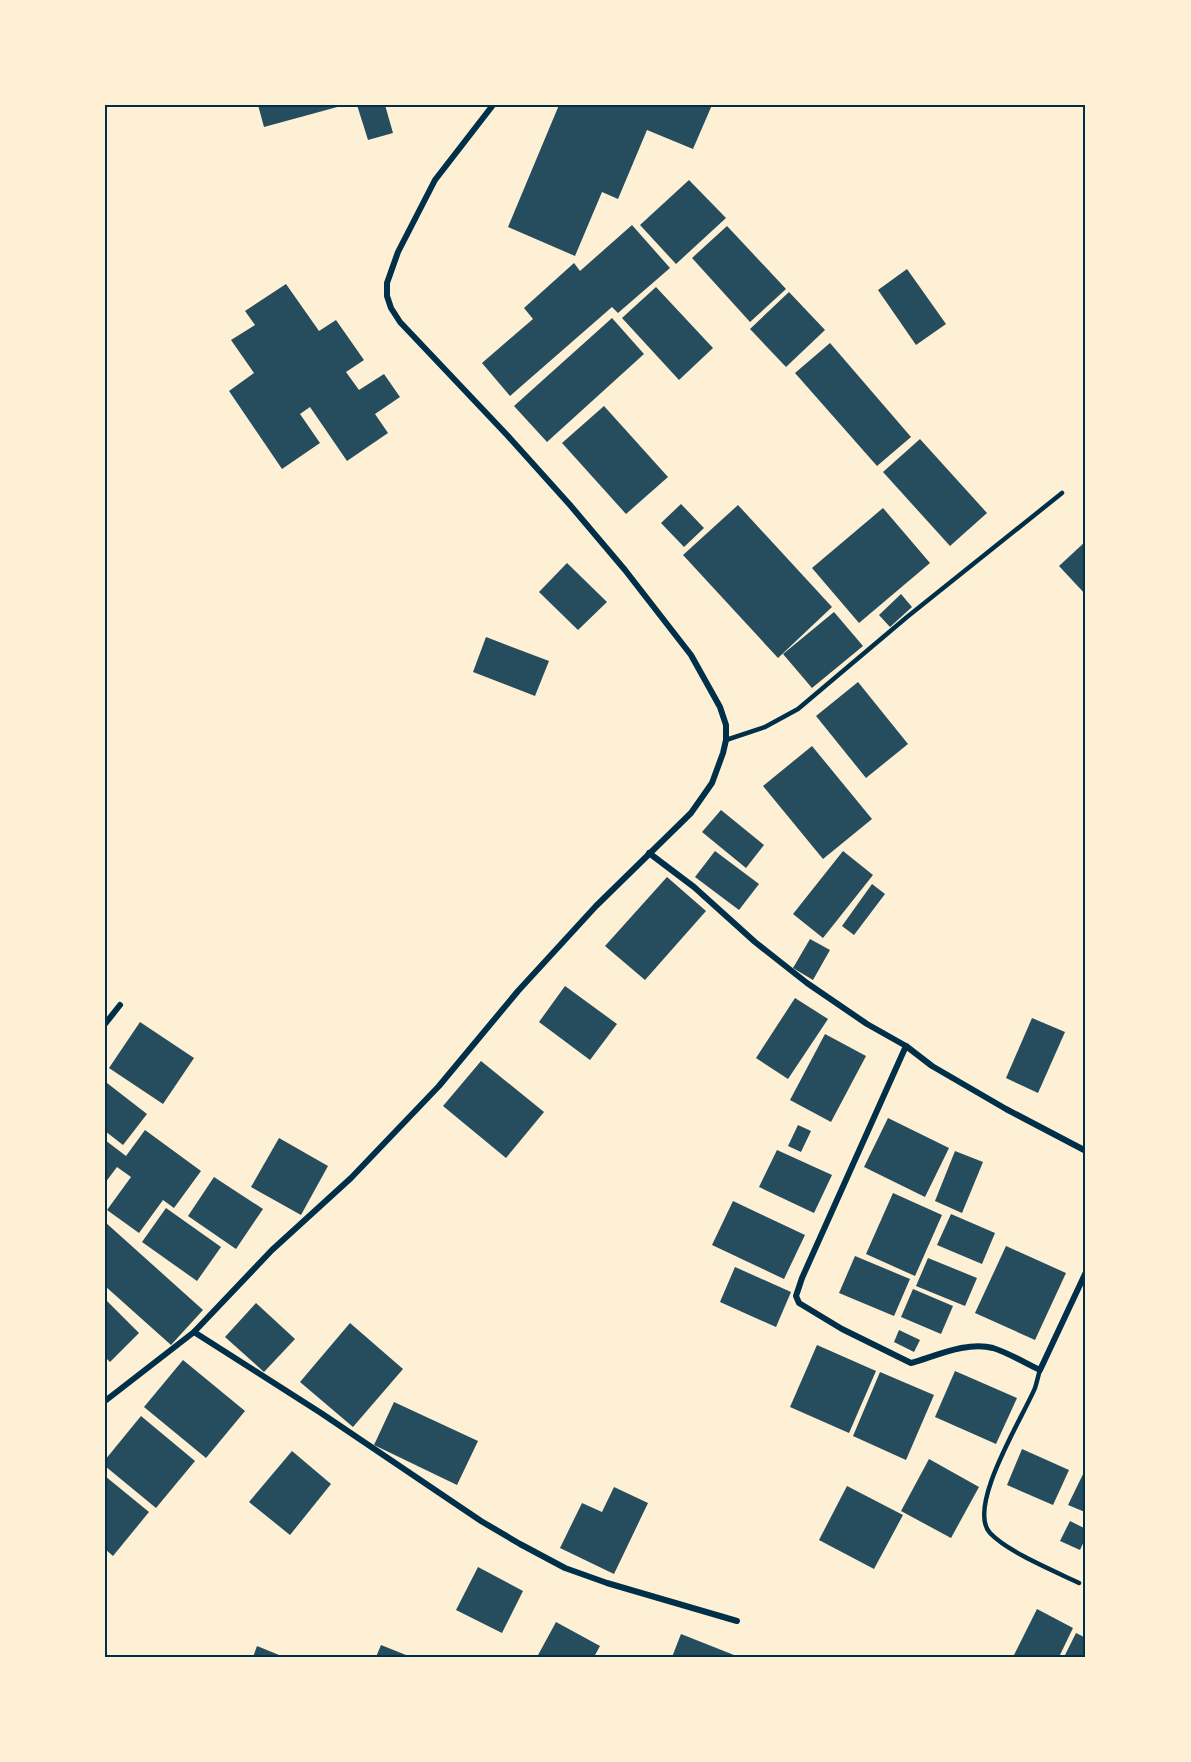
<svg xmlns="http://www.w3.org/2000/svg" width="1191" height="1762" font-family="'PT Serif',serif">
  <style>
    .building { fill: #264d5e }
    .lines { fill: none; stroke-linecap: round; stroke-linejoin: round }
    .service { stroke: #003049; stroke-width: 4.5 }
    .minor { stroke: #003049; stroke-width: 6 }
    .neatline { fill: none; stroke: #003049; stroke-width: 2 }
  </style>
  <rect width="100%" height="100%" fill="#fdf0d5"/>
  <g class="building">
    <path d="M258 105H341V106L264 127Z"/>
    <path d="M357 105H385L393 133 368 140Z"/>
    <path d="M559 105H712L693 149 647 130 618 199 602 192 575 256 508 227Z"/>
    <path d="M689 180 726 218 676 264 640 225Z"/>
    <path d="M632 225 670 268 618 313 612 307 510 396 482 363 533 319 524 308 574 263 580 271Z"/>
    <path d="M727 226 786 289 750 322 692 258Z"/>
    <path d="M907 269 946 324 916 345 878 290Z"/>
    <path d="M286 284 319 331 336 320 364 360 346 372 359 390 384 374 400 397 375 414 388 433 347 461 310 407 300 414 320 443 282 469 229 391 254 373 231 340 255 325 245 311Z"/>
    <path d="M656 287 713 348 679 380 622 318Z"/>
    <path d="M789 292 825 330 786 367 750 329Z"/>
    <path d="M612 318 644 354 547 442 514 406Z"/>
    <path d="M830 343 911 437 877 466 795 373Z"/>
    <path d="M604 406 668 477 626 514 562 443Z"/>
    <path d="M920 439 987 513 950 546 883 472Z"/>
    <path d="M681 504 704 528 684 547 661 523Z"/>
    <path d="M738 505 832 607 778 658 683 555Z"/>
    <path d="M883 508 930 563 859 623 812 568Z"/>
    <path d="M1086 541V595L1059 566Z"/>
    <path d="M567 563 607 602 578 630 539 592Z"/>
    <path d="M901 594 912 607 890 627 879 615Z"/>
    <path d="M834 612 863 646 812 688 783 654Z"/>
    <path d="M486 637 549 661 535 696 473 672Z"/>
    <path d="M858 682 908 744 866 778 816 716Z"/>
    <path d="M812 746 872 819 823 859 763 786Z"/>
    <path d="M721 810 764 845 746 868 702 832Z"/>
    <path d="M715 851 759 884 739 910 695 877Z"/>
    <path d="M843 851 873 875 823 938 793 914Z"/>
    <path d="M667 877 706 911 645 980 605 946Z"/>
    <path d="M872 884 885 894 854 935 842 926Z"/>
    <path d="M810 939 830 950 813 980 793 968Z"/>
    <path d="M565 986 617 1024 590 1060 539 1022Z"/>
    <path d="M795 998 828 1019 788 1079 756 1058Z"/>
    <path d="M1032 1018 1065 1032 1038 1093 1006 1078Z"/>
    <path d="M140 1022 194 1058 163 1104 109 1068Z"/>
    <path d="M825 1034 866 1056 831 1122 790 1100Z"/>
    <path d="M481 1061 544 1112 506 1158 443 1106Z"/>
    <path d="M107 1083 147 1114 123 1145 105 1131V1085Z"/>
    <path d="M888 1118 949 1148 925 1197 864 1167Z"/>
    <path d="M798 1125 811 1131 801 1152 788 1146Z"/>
    <path d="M145 1130 201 1171 174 1208 163 1200 139 1233 107 1210 131 1177 117 1167 105 1183V1140L126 1156Z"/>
    <path d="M279 1138 328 1166 301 1215 251 1187Z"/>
    <path d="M777 1150 832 1175 814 1213 759 1187Z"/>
    <path d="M955 1151 983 1162 962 1213 935 1201Z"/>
    <path d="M214 1177 263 1209 236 1249 188 1216Z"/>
    <path d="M893 1193 942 1215 915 1276 866 1254Z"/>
    <path d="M733 1201 805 1235 784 1279 712 1245Z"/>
    <path d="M166 1208 221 1247 197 1281 142 1242Z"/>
    <path d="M951 1214 995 1233 982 1264 937 1245Z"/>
    <path d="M105 1222 203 1310 171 1345 105 1286Z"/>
    <path d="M1006 1246 1066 1273 1035 1340 975 1313Z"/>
    <path d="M855 1256 910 1279 894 1316 839 1293Z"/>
    <path d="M928 1258 977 1278 965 1306 916 1286Z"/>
    <path d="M735 1267 791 1292 776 1327 720 1302Z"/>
    <path d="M913 1289 953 1306 941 1334 901 1317Z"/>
    <path d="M105 1299 139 1333 110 1362 105 1357Z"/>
    <path d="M256 1303 295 1339 264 1372 225 1337Z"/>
    <path d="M350 1323 403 1369 353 1427 300 1382Z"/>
    <path d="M899 1330 920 1340 914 1352 894 1342Z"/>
    <path d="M817 1345 876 1371 849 1433 790 1407Z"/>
    <path d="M183 1360 245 1411 206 1458 144 1407Z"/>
    <path d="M955 1371 1017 1398 996 1444 935 1417Z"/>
    <path d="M880 1372 934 1395 906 1460 853 1436Z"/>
    <path d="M394 1402 478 1441 457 1485 374 1445Z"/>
    <path d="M141 1416 195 1461 156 1508 105 1466V1460Z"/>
    <path d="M1022 1449 1069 1470 1053 1505 1007 1485Z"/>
    <path d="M292 1451 331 1484 290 1535 249 1502Z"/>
    <path d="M929 1459 979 1487 951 1538 901 1511Z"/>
    <path d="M1086 1468V1510L1085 1512 1068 1505Z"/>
    <path d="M105 1476 149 1512 113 1556 105 1549Z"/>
    <path d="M847 1486 903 1515 874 1569 819 1540Z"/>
    <path d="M614 1487 648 1503 614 1574 560 1548 582 1503 602 1512Z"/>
    <path d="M1070 1521 1086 1529V1537L1080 1550 1060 1541Z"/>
    <path d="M478 1567 523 1591 502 1633 456 1610Z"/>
    <path d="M1037 1609 1073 1628 1059 1657H1013Z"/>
    <path d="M556 1622 600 1646 594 1657H537Z"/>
    <path d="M1076 1633 1086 1638V1657H1064Z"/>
    <path d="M681 1634 739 1657H672Z"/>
    <path d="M381 1645 411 1657H376Z"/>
    <path d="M257 1646 284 1657H253Z"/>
  </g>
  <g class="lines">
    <g class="service">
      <path d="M726 740 765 727 798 709 907 617 1062 493"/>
      <path d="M1040 1370C1038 1376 1037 1382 1035 1388 1023 1417 966 1507 990 1533 1008 1552 1054 1571 1079 1583"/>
    </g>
    <g class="minor">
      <path d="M649 853 694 887 755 942 807 983 867 1024 906 1046 932 1066 1006 1109 1086 1151"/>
      <path d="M105 1024 120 1005"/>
      <path d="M906 1046 802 1278 796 1296 799 1303 842 1329 911 1363C936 1356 967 1341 993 1348 1009 1353 1025 1363 1040 1370L1086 1272"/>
      <path d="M194 1332 321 1413 481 1521 520 1544 565 1568 607 1583 737 1621"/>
      <path d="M105 1401 194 1332 272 1250 351 1178 439 1086 518 991 596 906 691 813 712 783 723 753 726 740V725L720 707 691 655 625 570 570 505 507 435 400 322 391 308 387 296V283L398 252 435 180 493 105"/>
    </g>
  </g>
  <rect width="1191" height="1762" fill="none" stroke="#fdf0d5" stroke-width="213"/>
  <rect x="106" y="106" width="978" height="1550" class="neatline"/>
</svg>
